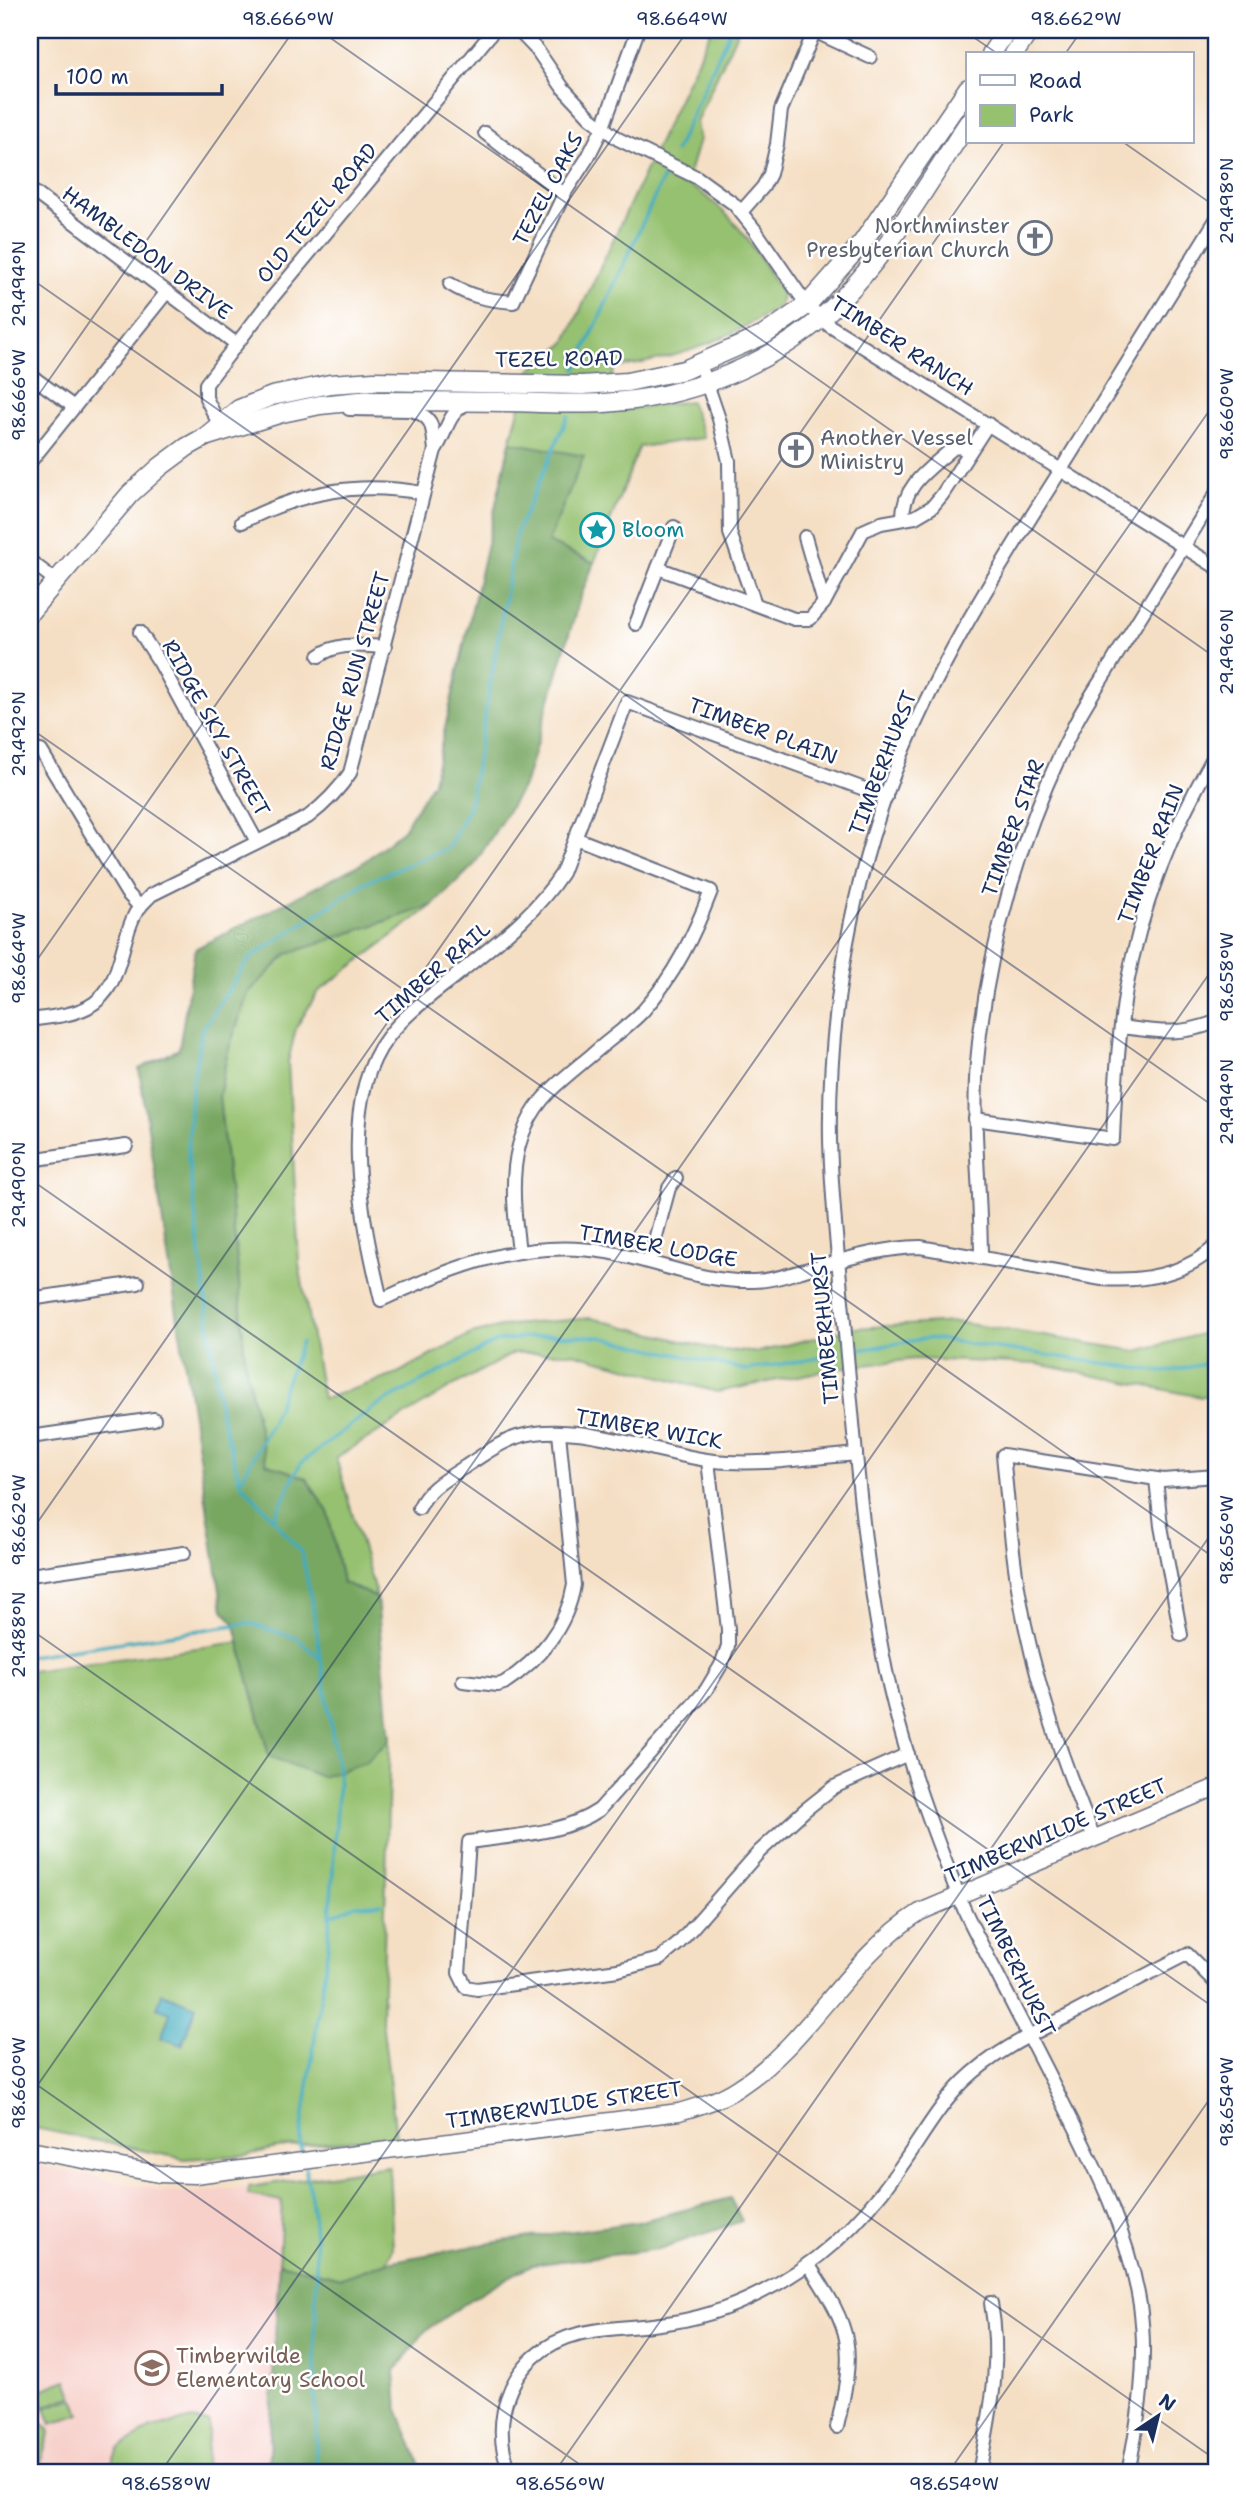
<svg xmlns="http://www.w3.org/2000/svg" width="1246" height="2503" font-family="'Shantell Sans',sans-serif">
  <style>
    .built { fill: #f7d0ca }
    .green { fill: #96c16f; stroke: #587866; stroke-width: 2 }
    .forest { fill: #78a762; stroke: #4a6b60; stroke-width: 2 }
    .water { fill: #3fabbd; stroke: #2d6d8e; stroke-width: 2 }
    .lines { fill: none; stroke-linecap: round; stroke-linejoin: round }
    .stream { stroke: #3fabbd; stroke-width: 3.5 }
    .minor-casing { stroke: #676d82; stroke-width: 16 }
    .tertiary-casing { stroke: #676d82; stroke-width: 19 }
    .secondary-casing { stroke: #676d82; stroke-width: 21 }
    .minor { stroke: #fff; stroke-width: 12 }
    .tertiary { stroke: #fff; stroke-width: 16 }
    .secondary { stroke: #fff; stroke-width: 18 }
    .ticks { fill: none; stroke: #1b2f5e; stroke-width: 2; stroke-opacity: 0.45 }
    .labels { text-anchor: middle; stroke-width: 5; stroke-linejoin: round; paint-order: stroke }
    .street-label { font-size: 21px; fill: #1b2f5e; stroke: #fff }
    .worship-label { font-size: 21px; fill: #5b616d; stroke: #fff; text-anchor: end }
    .culture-label { font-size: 21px; fill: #0d838f; stroke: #fff; text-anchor: start }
    .education-label { font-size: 21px; fill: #785e54; stroke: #fff; text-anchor: start }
    .neatline { fill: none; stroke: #1b2f5e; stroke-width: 2.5 }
    .ticks-label { font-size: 18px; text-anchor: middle; fill: #1b2f5e }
  </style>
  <rect width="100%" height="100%" fill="#fff"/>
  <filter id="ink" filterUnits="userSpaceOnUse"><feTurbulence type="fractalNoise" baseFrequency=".0143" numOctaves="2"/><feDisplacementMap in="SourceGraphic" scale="14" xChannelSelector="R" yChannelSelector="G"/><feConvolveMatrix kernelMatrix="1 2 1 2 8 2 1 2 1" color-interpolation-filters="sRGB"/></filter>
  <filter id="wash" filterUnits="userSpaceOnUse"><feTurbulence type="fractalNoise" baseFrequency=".00686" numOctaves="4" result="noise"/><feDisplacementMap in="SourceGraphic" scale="28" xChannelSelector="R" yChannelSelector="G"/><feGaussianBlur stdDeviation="1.57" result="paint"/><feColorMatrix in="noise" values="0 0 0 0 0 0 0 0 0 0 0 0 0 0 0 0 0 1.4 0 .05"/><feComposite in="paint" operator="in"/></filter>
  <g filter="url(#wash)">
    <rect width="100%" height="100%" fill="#f5dfc4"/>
    <path class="built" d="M30 2164 165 2191 191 2193 249 2187 248 2195 282 2201 268 2473H30Z"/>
    <g class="green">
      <path d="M711 30H738L696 122 699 140 686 183C735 212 754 247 782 294L780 306C724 341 681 358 615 368L602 412 690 401 704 438 639 447 594 563 547 542 510 442 530 370 565 343Z"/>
      <path d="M433 905 318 992 296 1028 288 1062 299 1264 323 1399 392 1376 471 1334 510 1325 591 1318 718 1350 758 1352 854 1328 956 1322 1137 1351 1216 1330V1391L1201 1397 1037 1364 915 1359 839 1368 717 1392 573 1353H514L456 1384 336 1458 377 1598 342 1583 328 1512 306 1478 266 1464 245 1363 238 1270 219 1097 227 1054 248 993 287 954Z"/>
      <path d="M239 1642 269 1756 366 1762 390 1735 382 2020 396 2136 277 2148 247 2155 185 2159 30 2127V1671Z"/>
      <path d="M389 2166 393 2249 387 2262 341 2278 279 2263 282 2201 248 2195 249 2187Z"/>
      <path d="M67 2380 73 2396 44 2407 38 2391Z"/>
      <path d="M74 2398 80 2414 51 2424 45 2408Z"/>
      <path d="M30 2411 50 2431 37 2473H30Z"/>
      <path d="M189 2420 209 2422 205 2473H107L118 2449 151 2428Z"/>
    </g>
    <g class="forest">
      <path d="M510 442 584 456 548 542 594 563 579 601 525 783 474 865 433 905 287 954 248 993 227 1054 219 1097 238 1270 245 1363 266 1463 306 1478 328 1512 342 1582 377 1598 390 1739 366 1762 322 1777 269 1756 234 1622 223 1610 139 1069 179 1049 195 949 361 864 403 830 433 781Z"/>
      <path d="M730 2198 742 2221 659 2249 531 2265 485 2290 426 2330 395 2371 398 2409 423 2473H268L279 2263 341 2278 387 2262 503 2241 638 2222Z"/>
    </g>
    <path class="water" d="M162 1993 196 2006 182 2045 161 2038 170 2013 157 2008Z"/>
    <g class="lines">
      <g class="stream">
        <path d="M675 152 730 30"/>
        <path d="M576 369 664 176"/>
        <path d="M859 1350 929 1338 1164 1372 1216 1362"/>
        <path d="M240 1482 271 1423 301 1343"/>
        <path d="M274 1519 300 1464 373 1408 497 1341 549 1335 600 1337 746 1370 837 1355"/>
        <path d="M30 1656 248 1623 297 1638 320 1658"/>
        <path d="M331 1915 356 1905 381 1904"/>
        <path d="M303 2156 300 2142 328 1946 339 1778 313 1608 302 1554 274 1519 240 1482 220 1410 188 1156 191 1091 202 1030 250 958 366 882 448 848 469 807 516 534 568 416"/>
        <path d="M305 2167C322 2236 314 2306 315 2376 315 2409 319 2441 314 2473"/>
      </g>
    </g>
  </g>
  <g filter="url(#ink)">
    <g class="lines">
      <g class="minor-casing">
        <g id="minor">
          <path d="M518 30 537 50 563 88 590 117 618 139 698 178 734 204 755 230 807 305 830 326 1216 567"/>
          <path d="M814 31 870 57"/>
          <path d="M485 133 564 194"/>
          <path d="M35 193 235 343"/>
          <path d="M741 212 763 187 770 174 777 144 781 110 815 30"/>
          <path d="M450 284C470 297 489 300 513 302L564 194 588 157 603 127 638 30"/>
          <path d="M30 375 74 407"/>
          <path d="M704 375 719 419 729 461 730 533 755 604"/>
          <path d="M349 409 411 410C435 417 432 428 435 450"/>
          <path d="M223 432 206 398V384L272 298 494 30"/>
          <path d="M30 462 166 293"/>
          <path d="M903 518C902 485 931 468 953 448L959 447 970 451"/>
          <path d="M242 522C302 492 356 481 422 493"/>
          <path d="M805 537 824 603"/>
          <path d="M30 561 55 580"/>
          <path d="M658 568 794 619H810L824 603 863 531 881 523 915 517 932 507 942 495 988 424"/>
          <path d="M636 624 674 527"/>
          <path d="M140 632 160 663 257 842"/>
          <path d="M319 656C339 641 362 646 385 647"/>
          <path d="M41 751 127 893 140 907"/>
          <path d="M886 797 627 702 562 873C536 913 500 940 463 970 438 991 408 1010 388 1037 336 1104 363 1223 381 1300 454 1266 524 1238 607 1252 655 1261 703 1283 753 1281 770 1281 788 1275 805 1270 843 1260 880 1248 920 1247L1102 1279C1144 1282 1184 1275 1216 1246"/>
          <path d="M30 1020C50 1017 70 1016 88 1007 122 989 119 946 134 916 138 907 145 902 151 895L308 817C325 804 338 791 350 773L435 450C448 431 446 415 467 403"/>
          <path d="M1121 1027C1160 1032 1178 1036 1216 1022"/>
          <path d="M975 1119 1113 1139C1115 1088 1118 1038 1126 989 1141 906 1174 825 1216 753"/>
          <path d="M30 1160 126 1146"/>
          <path d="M519 1252C512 1194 505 1137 550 1091 564 1077 580 1065 594 1053 610 1039 629 1026 643 1011 675 975 694 935 711 891L575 838"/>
          <path d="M981 1258C981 1192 972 1128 977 1062 987 947 1021 832 1073 728 1085 703 1102 680 1116 656 1149 602 1183 548 1216 494"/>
          <path d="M649 1262 669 1188 676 1178"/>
          <path d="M30 1299 138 1283"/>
          <path d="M30 1437 154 1419"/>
          <path d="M708 1461 728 1629V1646L721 1665 706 1690 599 1810C562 1835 513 1835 469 1842L459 1973 466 1987 477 1989 618 1970 660 1959 679 1943 759 1852 805 1810 834 1787 908 1754"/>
          <path d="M1156 1479 1161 1526 1181 1635"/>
          <path d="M419 1508C429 1487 447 1479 466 1466 482 1456 498 1443 517 1437 579 1417 663 1459 728 1462 770 1464 814 1458 856 1454"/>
          <path d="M30 1575 184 1553"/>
          <path d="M463 1681 498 1685 504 1683C539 1660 567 1627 574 1585L559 1433"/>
          <path d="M1094 1838C1062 1759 1033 1677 1019 1593 1011 1548 1008 1501 1003 1455L1163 1480 1216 1476"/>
          <path d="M808 2264C854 2333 855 2347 837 2427"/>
          <path d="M511 2473C493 2434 502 2386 534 2357 569 2325 616 2330 660 2324 694 2320 729 2309 760 2293 817 2265 861 2223 897 2172 919 2142 937 2108 963 2082 993 2052 1032 2034 1070 2015 1109 1994 1148 1974 1187 1954L1216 1983"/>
          <path d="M979 2473C990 2413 1002 2365 991 2303"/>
          <path d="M1128 2473C1139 2418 1148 2362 1140 2305 1128 2232 1096 2168 1063 2103 1041 2060 1019 2017 997 1974 986 1953 974 1931 964 1909 932 1830 899 1741 883 1656 864 1557 856 1457 847 1356 841 1284 832 1212 830 1140 828 1027 848 902 886 795 927 681 992 578 1057 476 1110 391 1163 305 1216 220"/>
        </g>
      </g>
      <g class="tertiary-casing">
        <path id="tertiary" d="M30 2150 159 2174 195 2175 679 2112C699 2106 720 2100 738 2088 810 2042 847 1958 920 1912L1216 1787"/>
      </g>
      <g class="secondary-casing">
        <g id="secondary">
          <path d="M991 54 1007 30"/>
          <path d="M1014 54 1030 30"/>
          <path d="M208 436 282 413 320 405 360 401C408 401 456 401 503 402 540 402 578 406 615 402 704 395 792 355 852 288 897 239 931 178 968 123"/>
          <path d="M30 612 130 494 160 467 187 447 205 437 239 409 272 396 330 384 374 381 582 385 627 382 684 370 764 335 807 305 862 243 968 88"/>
        </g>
      </g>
      <use href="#minor" class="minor"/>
      <use href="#tertiary" class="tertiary"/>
      <use href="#secondary" class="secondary"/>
    </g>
  </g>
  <path class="ticks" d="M319 30 1216 658M963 30 998 54M1065 54 1082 30M1123 142 1216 207M30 278 1216 1108M30 407 294 30M30 728 1216 1559M30 970 688 30M30 1179 1216 2009M30 1533 1004 142M30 1629 1216 2460M30 2080 592 2473M30 2096 1216 401M160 2473 1216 964M554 2473 1216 1527M948 2473 1216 2090"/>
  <defs>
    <g id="church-ring" transform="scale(1.75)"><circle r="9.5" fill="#fff" stroke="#6b7280" stroke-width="1.5"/><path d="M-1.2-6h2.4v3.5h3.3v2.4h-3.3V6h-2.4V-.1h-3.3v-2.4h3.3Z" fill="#6b7280"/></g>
    <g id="sight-ring" transform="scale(1.75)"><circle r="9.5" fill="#fff" stroke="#0f9aa8" stroke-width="1.5"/><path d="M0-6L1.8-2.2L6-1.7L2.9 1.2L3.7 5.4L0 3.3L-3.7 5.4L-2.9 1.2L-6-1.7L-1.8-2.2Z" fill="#0f9aa8"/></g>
    <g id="school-ring" transform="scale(1.75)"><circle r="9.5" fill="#fff" stroke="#8d6e63" stroke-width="1.5"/><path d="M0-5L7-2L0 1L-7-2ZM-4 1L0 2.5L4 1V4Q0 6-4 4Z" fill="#8d6e63"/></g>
  </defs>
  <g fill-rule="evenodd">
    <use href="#church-ring" x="1035" y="238"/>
    <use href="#church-ring" x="796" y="450"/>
    <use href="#sight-ring" x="597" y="530"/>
    <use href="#school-ring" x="152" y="2368"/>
  </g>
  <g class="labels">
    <g class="street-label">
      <text transform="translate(548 189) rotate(-62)" y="7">TEZEL OAKS</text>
      <text transform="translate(317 213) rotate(-50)" y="7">OLD TEZEL ROAD</text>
      <text transform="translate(147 253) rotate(37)" y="7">HAMBLEDON DRIVE</text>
      <text transform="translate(902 346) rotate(33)" y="7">TIMBER RANCH</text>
      <text transform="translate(559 359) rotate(-1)" y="7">TEZEL ROAD</text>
      <text transform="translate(355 671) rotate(-74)" y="7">RIDGE RUN STREET</text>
      <text transform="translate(216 728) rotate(61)" y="7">RIDGE SKY STREET</text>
      <text transform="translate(763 731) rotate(20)" y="7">TIMBER PLAIN</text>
      <text transform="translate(883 763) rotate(-69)" y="7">TIMBERHURST</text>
      <text transform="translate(1013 828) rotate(-70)" y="7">TIMBER STAR</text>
      <text transform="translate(1151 854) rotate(-69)" y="7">TIMBER RAIN</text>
      <text transform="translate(433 973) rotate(-41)" y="7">TIMBER RAIL</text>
      <text transform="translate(658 1246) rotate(10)" y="7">TIMBER LODGE</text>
      <text transform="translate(825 1328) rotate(-95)" y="7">TIMBERHURST</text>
      <text transform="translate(649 1429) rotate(10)" y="7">TIMBER WICK</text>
      <text transform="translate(1056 1831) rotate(-23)" y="7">TIMBERWILDE STREET</text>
      <text transform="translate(1016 1966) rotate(64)" y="7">TIMBERHURST</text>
      <text transform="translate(564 2105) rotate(-8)" y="7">TIMBERWILDE STREET</text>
    </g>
    <g class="worship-label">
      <text x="1010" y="233">Northminster<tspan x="1010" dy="24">Presbyterian Church</tspan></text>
      <text x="820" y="445" text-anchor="start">Another Vessel<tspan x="820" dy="24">Ministry</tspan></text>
    </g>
    <g class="culture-label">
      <text x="622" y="537">Bloom</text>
    </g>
    <g class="education-label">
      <text x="176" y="2363">Timberwilde<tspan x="176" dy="24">Elementary School</tspan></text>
    </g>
  </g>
  <rect width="1246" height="2503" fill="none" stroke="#fff" stroke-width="77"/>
  <rect x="966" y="52" width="228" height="91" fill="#ffffff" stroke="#a4acbf" stroke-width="2"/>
  <rect x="980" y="75" width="35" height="10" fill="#ffffff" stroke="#a4acbf" stroke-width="2"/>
  <text x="1029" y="88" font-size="21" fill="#1b2f5e">Road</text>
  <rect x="980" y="105" width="35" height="21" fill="#96c16f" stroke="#a4acbf" stroke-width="2"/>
  <text x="1029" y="122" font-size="21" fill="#1b2f5e">Park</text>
  <g transform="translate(1158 2416) rotate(35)" stroke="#ffffff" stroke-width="5" paint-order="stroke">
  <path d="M0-5L12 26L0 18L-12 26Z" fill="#1b2f5e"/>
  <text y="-10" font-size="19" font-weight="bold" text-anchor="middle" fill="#1b2f5e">N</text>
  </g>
  <path d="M56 84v10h166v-10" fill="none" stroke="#1b2f5e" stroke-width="3.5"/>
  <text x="66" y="84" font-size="21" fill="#1b2f5e" stroke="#ffffff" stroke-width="5" paint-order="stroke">100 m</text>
  <rect x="38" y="38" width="1170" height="2426" class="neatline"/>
  <g class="ticks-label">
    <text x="288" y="25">98.666°W</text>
    <text x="682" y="25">98.664°W</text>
    <text x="1076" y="25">98.662°W</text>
    <text transform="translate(1227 201) rotate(-90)" y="6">29.498°N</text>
    <text transform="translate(19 284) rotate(-90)" y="6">29.494°N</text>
    <text transform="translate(19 395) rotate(-90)" y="6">98.666°W</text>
    <text transform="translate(1227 414) rotate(-90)" y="6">98.660°W</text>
    <text transform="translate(1227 652) rotate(-90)" y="6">29.496°N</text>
    <text transform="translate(19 734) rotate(-90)" y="6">29.492°N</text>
    <text transform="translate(19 958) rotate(-90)" y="6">98.664°W</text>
    <text transform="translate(1227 977) rotate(-90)" y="6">98.658°W</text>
    <text transform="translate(1227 1102) rotate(-90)" y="6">29.494°N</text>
    <text transform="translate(19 1185) rotate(-90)" y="6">29.490°N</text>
    <text transform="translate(19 1520) rotate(-90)" y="6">98.662°W</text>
    <text transform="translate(1227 1540) rotate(-90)" y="6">98.656°W</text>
    <text transform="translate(19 1635) rotate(-90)" y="6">29.488°N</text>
    <text transform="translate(19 2083) rotate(-90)" y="6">98.660°W</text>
    <text transform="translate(1227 2102) rotate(-90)" y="6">98.654°W</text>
    <text x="166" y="2490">98.658°W</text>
    <text x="560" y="2490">98.656°W</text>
    <text x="954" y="2490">98.654°W</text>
  </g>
</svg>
